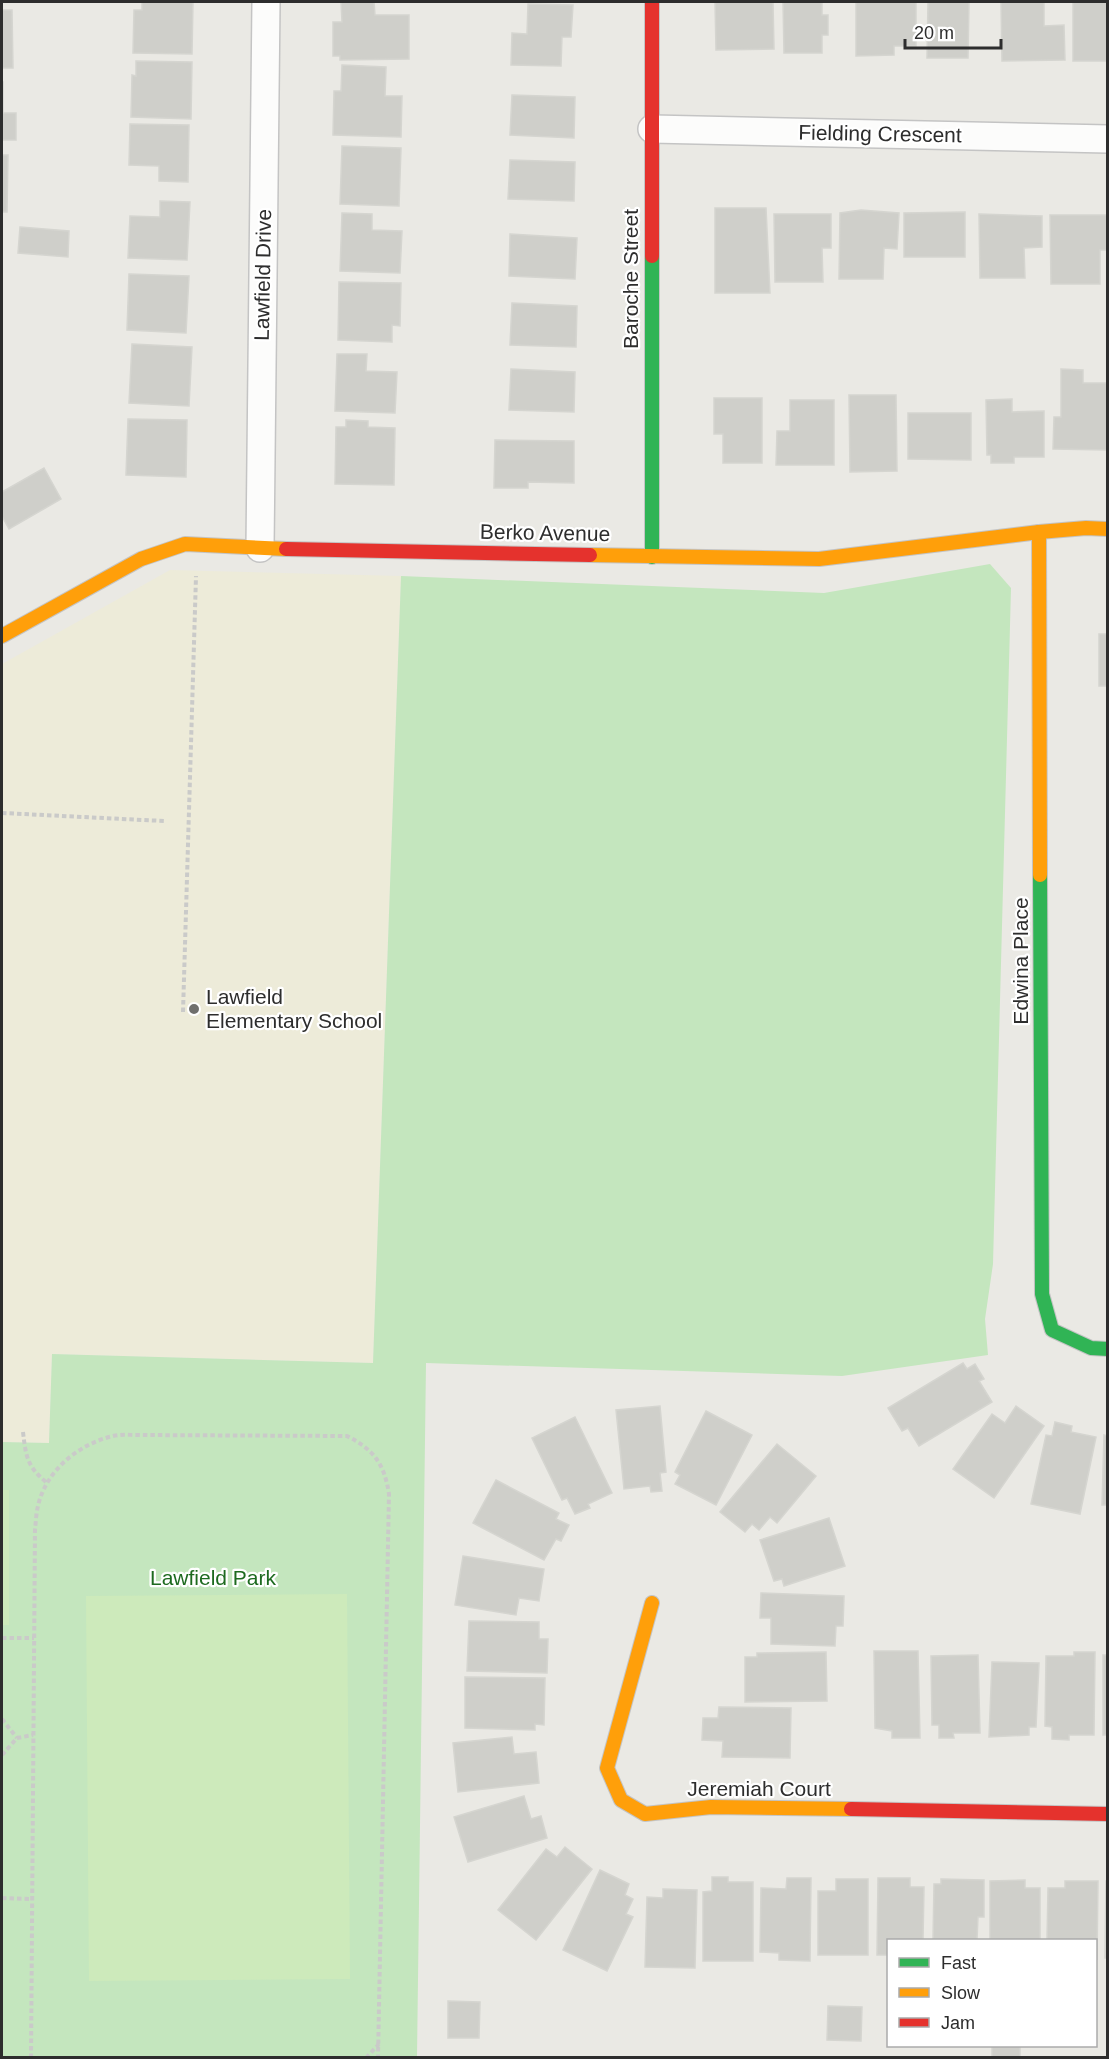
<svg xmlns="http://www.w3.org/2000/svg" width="1109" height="2059" font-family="Arial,sans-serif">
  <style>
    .education { fill: #edebd9 }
    .green { fill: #c4e6be }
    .pitch { fill: #cdeabb }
    .building { fill: #cfcfca; stroke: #d5d5d0; stroke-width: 1.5 }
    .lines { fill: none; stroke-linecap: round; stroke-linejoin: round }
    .street-casing { stroke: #c4c4c4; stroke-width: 30 }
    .fast-casing { stroke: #c4c4c4; stroke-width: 16 }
    .slow-casing { stroke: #c4c4c4; stroke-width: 16 }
    .jam-casing { stroke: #c4c4c4; stroke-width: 16 }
    .path { stroke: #cacac9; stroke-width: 4; stroke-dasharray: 4.5 3; stroke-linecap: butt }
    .street { stroke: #fcfcfb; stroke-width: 27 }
    .fast { stroke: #30b455; stroke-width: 14 }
    .slow { stroke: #ff9f0a; stroke-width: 14 }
    .jam { stroke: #e5322d; stroke-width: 14 }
    .poi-dot { fill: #6f6f6d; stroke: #fff; stroke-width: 2 }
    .labels { text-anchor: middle; stroke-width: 4.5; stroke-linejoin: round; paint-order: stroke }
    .street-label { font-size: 21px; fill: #2d2d2d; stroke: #fff }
    .poi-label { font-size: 21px; fill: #2d2d2d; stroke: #fff; text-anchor: start }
    .park-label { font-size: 21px; fill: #1d6a1f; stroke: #fff }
  </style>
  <rect width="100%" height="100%" fill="#eae9e4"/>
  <path class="education" d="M170 570 401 576 373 1363 52 1354 49 1443 2 1442V664Z"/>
  <path class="green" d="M990 564 1011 588 993 1264 985 1319 988 1355 842 1376 426 1363 417 2057 2 2058V1442L49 1443 52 1354 373 1363 401 576 824 593Z"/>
  <g class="pitch">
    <rect x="2" y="1490" width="7" height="135"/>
    <path d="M347 1594 350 1979 89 1981 86 1596Z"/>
  </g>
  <g class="building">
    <path d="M142 2H193L192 54 133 53 134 10H142Z"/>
    <path d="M341 2H374L375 15H409V59L340 60V56H333V22H342Z"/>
    <path d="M715 2H773L774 49 716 50Z"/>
    <path d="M783 2H822V15H828V35H822V53H784Z"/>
    <path d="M856 2H916V46H894V55L856 56Z"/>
    <path d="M928 2H969L968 58H927Z"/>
    <path d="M1001 2H1044V26L1064 25 1065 60 1002 61Z"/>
    <rect x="1073" y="2" width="35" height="59"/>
    <path d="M528 4 573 5 571 37H562L561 66 511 65 512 33 527 34Z"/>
    <path d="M2 10H12L13 68H2Z"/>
    <path d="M136 61 192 62 191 119 131 117 132 75 136 76Z"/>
    <path d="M342 65 386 67 385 96H402L401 137 333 135 334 91H341Z"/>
    <path d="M2 82H3V113H16V140H2Z"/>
    <path d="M512 95 575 97 574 138 510 135Z"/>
    <path d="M130 124 189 125 188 182 159 181V166L129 165Z"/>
    <path d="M342 146 401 148 399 206 340 204Z"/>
    <path d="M2 155H8L7 212H2Z"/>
    <path d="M510 160 575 162 574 201 508 199Z"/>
    <path d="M160 201 190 202 187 260 128 258 130 216 160 217Z"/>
    <path d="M715 208H766L770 293H715Z"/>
    <path d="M861 210 899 213 897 249 884 248 883 279H839L840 213Z"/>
    <path d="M965 212V257H904V213Z"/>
    <path d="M342 213 372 214V230L402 231 400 273 340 271Z"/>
    <path d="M774 214H831V248H822L823 282H775Z"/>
    <path d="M979 214 1042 216V247L1024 248 1025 278H980Z"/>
    <path d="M1050 215H1107V250H1100V284H1051Z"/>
    <path d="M20 227 69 231 68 257 18 253Z"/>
    <path d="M510 234 577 238 575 279 509 276Z"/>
    <path d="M129 274 189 276 186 333 127 330Z"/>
    <path d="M339 282 401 283 400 326 392 325V342L338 340Z"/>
    <path d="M512 303 577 306 576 347 510 345Z"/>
    <path d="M132 344 192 347 189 406 129 403Z"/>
    <path d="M337 354H367L366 371 397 372 395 413 335 411Z"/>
    <path d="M511 369 575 372 574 412 509 410Z"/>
    <path d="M1061 369 1083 370V383H1108L1107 450 1053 449 1054 417H1061Z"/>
    <path d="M849 395H896L897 471 850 472Z"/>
    <path d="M714 398H762V463H723V434H714Z"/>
    <path d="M1012 399V412L1044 411V457H1014V463H991V455H987L986 400Z"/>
    <path d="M790 400H834V465H776L777 431H790Z"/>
    <path d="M908 413H971V460L908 459Z"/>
    <path d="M128 419 187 420 186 477 126 475Z"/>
    <path d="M346 420 368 421V427L395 428 394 485 335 484 336 427H346Z"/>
    <path d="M495 440 574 441V483L528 482V488H494Z"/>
    <path d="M44 468 61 499 9 529 2 516V492Z"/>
    <rect x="1099" y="634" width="9" height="52"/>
    <path d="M963 1363 967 1369 975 1364 984 1379 979 1381 992 1402 919 1446 908 1428 902 1431 888 1408Z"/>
    <path d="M660 1406 666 1472 660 1473 662 1491 651 1492 650 1486 624 1489 616 1410Z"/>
    <path d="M1016 1406 1044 1426 994 1498 953 1469 992 1414 1005 1423Z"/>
    <path d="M706 1411 752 1435 716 1505 675 1484 680 1475 675 1472Z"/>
    <path d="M575 1417 612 1493 588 1504 590 1508 575 1514 567 1498 562 1500 532 1438Z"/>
    <path d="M1055 1422 1072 1426 1071 1432 1096 1437 1080 1514 1031 1504 1046 1435 1052 1436Z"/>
    <path d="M1104 1435 1108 1436V1505H1102Z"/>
    <path d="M777 1444 816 1476 777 1523 770 1517 759 1530 752 1524 745 1532 720 1512Z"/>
    <path d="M496 1480 559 1513 556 1519 569 1525 561 1541 556 1539 544 1560 473 1523Z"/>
    <path d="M829 1518 845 1566 784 1586 782 1579 774 1581 760 1540Z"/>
    <path d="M463 1556 544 1569 539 1601 519 1598 516 1615 455 1605Z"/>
    <path d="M761 1593 844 1596 843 1626H836L835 1646 771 1644V1618H760Z"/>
    <path d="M469 1621 539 1622V1639H548L547 1673 467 1671Z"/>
    <path d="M874 1651H918L920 1738H892V1731L875 1728Z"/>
    <path d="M826 1652 827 1701 745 1702V1657H757V1653Z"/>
    <path d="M1074 1652H1095L1094 1735H1069V1740L1052 1739V1727L1045 1726 1046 1656H1074Z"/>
    <path d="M978 1655 980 1733H953L954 1738H939V1725H932L931 1656Z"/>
    <rect x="1103" y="1655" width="5" height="80"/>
    <path d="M992 1662 1039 1663 1036 1727H1029V1735L989 1737Z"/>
    <path d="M465 1677 545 1678 544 1725 535 1724V1730L465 1728Z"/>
    <path d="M719 1707 791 1708 790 1758 722 1757 723 1741 702 1740 703 1718H718Z"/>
    <path d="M512 1737 514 1754 536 1752 539 1783 458 1792 453 1743Z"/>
    <path d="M524 1796 531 1819 541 1816 547 1838 468 1862 454 1817Z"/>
    <path d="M565 1847 592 1869 536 1940 498 1910 546 1849 557 1857Z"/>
    <path d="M600 1870 629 1884 625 1895 633 1899 626 1914 633 1917 607 1971 563 1950Z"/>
    <path d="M712 1877H728V1882H753V1961H703V1892L712 1891Z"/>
    <path d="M787 1878H811L810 1961 779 1960V1953L760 1952 761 1888 786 1889Z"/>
    <path d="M878 1878H910V1887H924L923 1940H888V1955H877Z"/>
    <path d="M836 1879H868V1955H818V1891H836Z"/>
    <path d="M941 1879 984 1880V1917H978L977 1940H933L934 1884H941Z"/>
    <path d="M1025 1880V1888H1040V1940H990V1881Z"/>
    <path d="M1065 1881H1098L1097 1960 1096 1940H1047L1048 1888H1065Z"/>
    <path d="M1106 1881H1108V1958H1105Z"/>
    <path d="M663 1889 697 1890 695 1968 645 1967 647 1897 663 1898Z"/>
    <path d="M448 2001 480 2002 479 2038H448Z"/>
    <path d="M828 2006 862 2007 861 2041 827 2040Z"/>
    <rect x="992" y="2046" width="28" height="12"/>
  </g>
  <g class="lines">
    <g class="street-casing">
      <g id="street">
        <path d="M652 129 1108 139"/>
        <path d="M260 548 266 2"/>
      </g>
    </g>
    <g class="fast-casing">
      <g id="fast">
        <path d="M652 256V557"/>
        <path d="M1040 875 1042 1294 1052 1330 1091 1348 1108 1349"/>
      </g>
    </g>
    <g class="slow-casing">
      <g id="slow">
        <path d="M1039 532 1040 875"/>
        <path d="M590 555 819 559 1039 532 1086 528 1108 529"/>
        <path d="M2 636 141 559 185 544 286 549"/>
        <path d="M652 1603 607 1768 621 1800 645 1814 711 1807 851 1809"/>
      </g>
    </g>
    <g class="jam-casing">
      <g id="jam">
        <path d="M652 2V256"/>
        <path d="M286 549 590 555"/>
        <path d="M851 1809 1108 1814"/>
      </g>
    </g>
    <g class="path">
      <path d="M2 813 164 821"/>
      <path d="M183 1012 196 576"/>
      <path d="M23 1432C26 1457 27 1466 46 1482"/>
      <path d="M2 1638H34"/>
      <path d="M2 1719 17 1738"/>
      <path d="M2 1755 17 1738 33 1735"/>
      <path d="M2 1898 32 1899"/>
      <path d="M31 2058 35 1529C36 1522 36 1513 38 1506 46 1470 79 1444 113 1436 121 1434 129 1435 137 1435L347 1436C374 1450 384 1463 389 1494L378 2058"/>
      <path d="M366 2058 379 2044"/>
    </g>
    <use href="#street" class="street"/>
    <use href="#fast" class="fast"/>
    <use href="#slow" class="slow"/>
    <use href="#jam" class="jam"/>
  </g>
  <circle class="poi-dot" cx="194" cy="1009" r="6"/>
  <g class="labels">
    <g class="street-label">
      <text transform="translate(880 134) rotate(1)" y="7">Fielding Crescent</text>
      <text transform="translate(263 275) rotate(-89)" y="7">Lawfield Drive</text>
      <text transform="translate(631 279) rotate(-90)" y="7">Baroche Street</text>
      <text transform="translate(545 533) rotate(1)" y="7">Berko Avenue</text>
      <text transform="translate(1021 961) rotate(-90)" y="7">Edwina Place</text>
      <text x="759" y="1796">Jeremiah Court</text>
    </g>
    <g class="poi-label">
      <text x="206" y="1004">Lawfield<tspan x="206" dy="24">Elementary School</tspan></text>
    </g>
    <g class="park-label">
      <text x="213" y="1585">Lawfield Park</text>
    </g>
  </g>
  <rect width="1109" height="2059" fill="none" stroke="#2d2d2d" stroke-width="6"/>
  <rect x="887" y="1939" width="210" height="108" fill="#ffffff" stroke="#ababab" stroke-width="1.5"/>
  <rect x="899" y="1958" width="30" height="9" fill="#30b455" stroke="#ababab" stroke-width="1.5"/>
  <text x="941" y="1969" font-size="18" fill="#2d2d2d">Fast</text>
  <rect x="899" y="1988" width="30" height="9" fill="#ff9f0a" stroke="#ababab" stroke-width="1.5"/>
  <text x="941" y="1999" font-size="18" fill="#2d2d2d">Slow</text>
  <rect x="899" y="2018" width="30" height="9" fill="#e5322d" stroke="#ababab" stroke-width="1.5"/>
  <text x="941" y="2029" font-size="18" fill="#2d2d2d">Jam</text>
  <path d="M905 39v9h96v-9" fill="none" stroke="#2d2d2d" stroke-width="3"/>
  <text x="914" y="39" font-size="18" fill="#2d2d2d" stroke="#ffffff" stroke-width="4.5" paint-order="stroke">20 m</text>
</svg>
